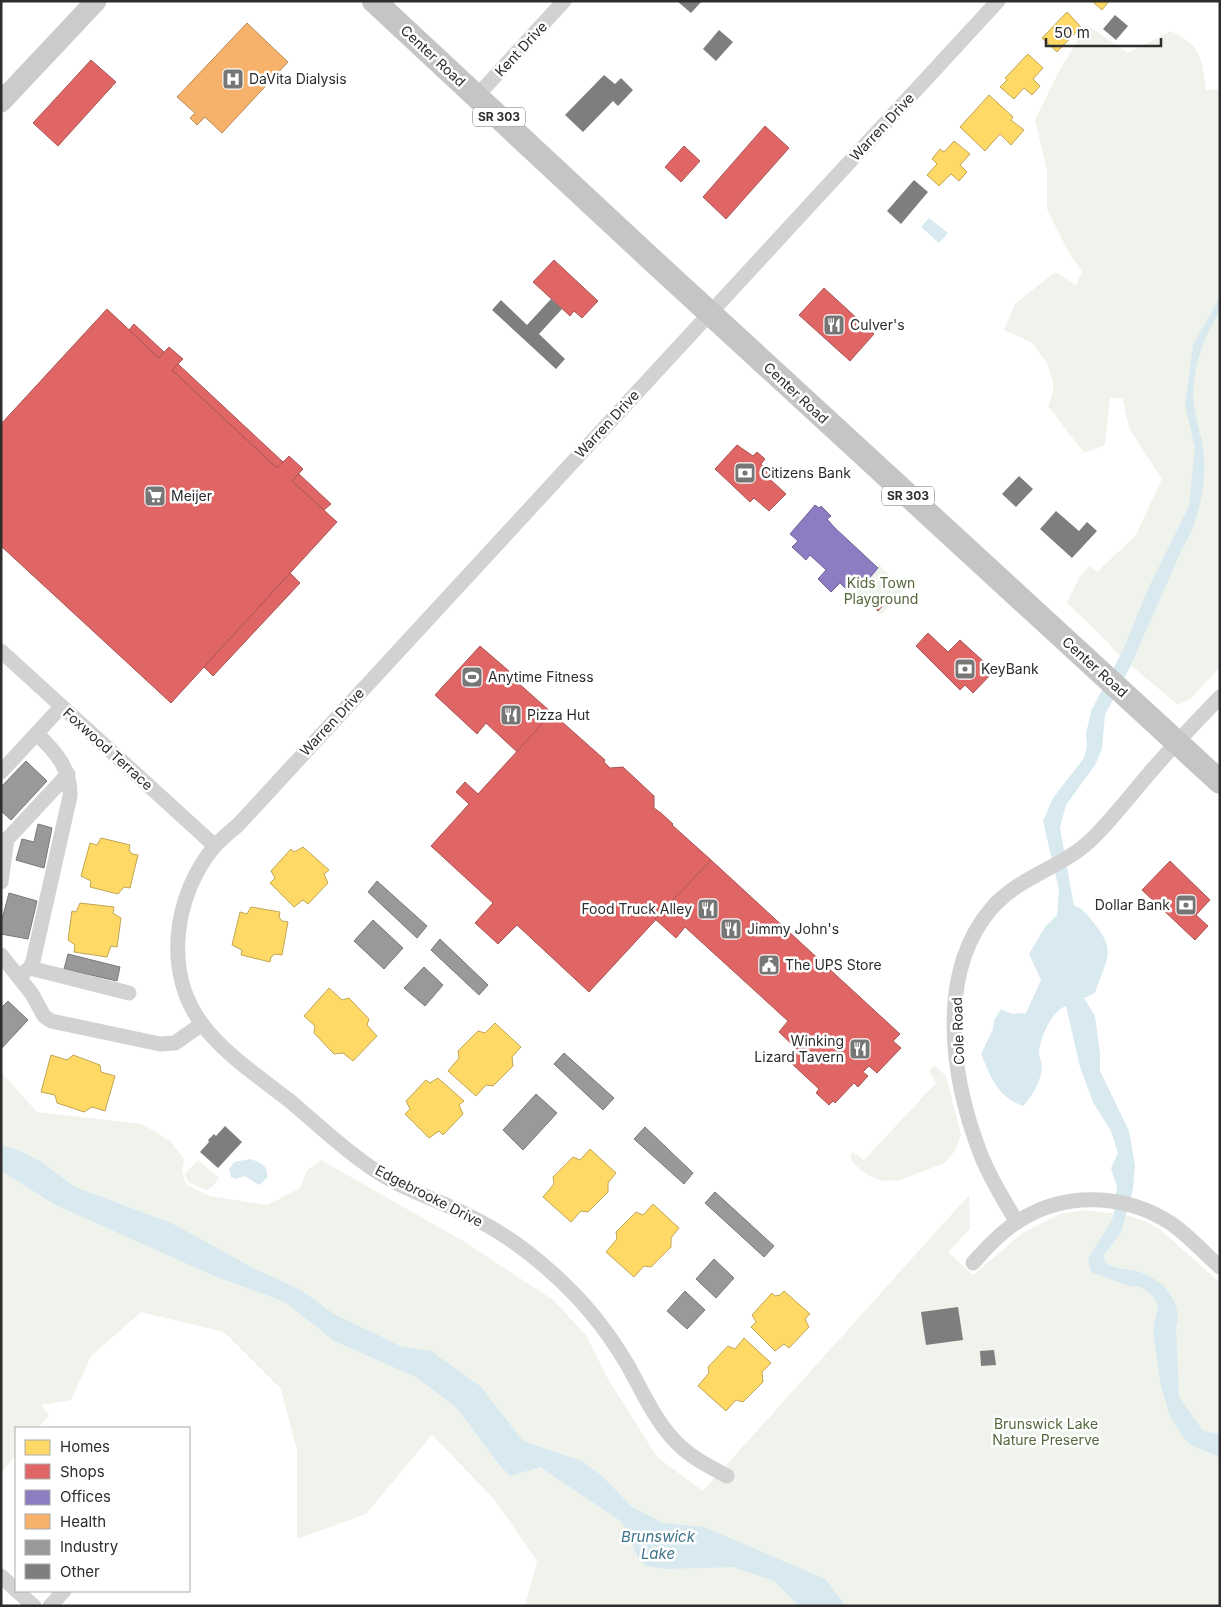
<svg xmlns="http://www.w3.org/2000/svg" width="1221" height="1607" font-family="Inter,sans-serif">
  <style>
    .green { fill: #f0f3eb }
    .water { fill: #d8e9f0 }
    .homes { fill: #ffd966; stroke: #c0a555 }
    .shops { fill: #e06666; stroke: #a55 }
    .offices { fill: #8e7cc3; stroke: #716496 }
    .health { fill: #f6b26b; stroke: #ba8a58 }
    .industry { fill: #999; stroke: #797979 }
    .building { fill: #7e7e7e }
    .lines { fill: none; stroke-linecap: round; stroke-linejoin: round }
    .street { stroke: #d2d2d2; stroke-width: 15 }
    .secondary { stroke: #cbcbcb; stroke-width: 21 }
    .primary { stroke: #c5c5c5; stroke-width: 24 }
    .labels { text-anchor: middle; stroke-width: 5; stroke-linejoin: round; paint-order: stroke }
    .shield { fill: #fff; stroke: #6c6c6c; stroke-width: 1 }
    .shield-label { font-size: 12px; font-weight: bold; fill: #2d2d2d }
    .street-label { font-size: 14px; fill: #2d2d2d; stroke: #fff }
    .poi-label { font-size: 14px; fill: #2d2d2d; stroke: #fff; text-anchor: start }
    .park-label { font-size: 14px; fill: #54663c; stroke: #fff }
    .water-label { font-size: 15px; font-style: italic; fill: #3f748b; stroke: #fff }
  </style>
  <rect width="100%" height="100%" fill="#fff"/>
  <g class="green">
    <path d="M1087 25 1128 53 1171 31C1203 49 1201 55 1206 90L1220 89V667L1191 698 1178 705 1115 652 1108 642 1067 603 1079 578 1089 566 1097 572 1136 535 1162 479 1129 428 1123 399 1110 397 1105 445 1084 453 1048 406 1053 392V382L1047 363 1031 342 1004 330 1015 304 1055 272 1076 285 1082 272 1069 253 1047 209V171L1035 120 1059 71Z"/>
    <path d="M879 565 901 586 903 591 881 615 855 590 857 587 854 584 856 583 861 588Z"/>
    <path d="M934 1065 946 1076 961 1135 954 1152 945 1163 900 1180 884 1181 869 1176 855 1165 850 1157 853 1152 864 1160 936 1083 929 1072Z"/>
    <path d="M1 1072 37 1112 142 1124 170 1141 184 1159 182 1171 186 1184 209 1196 268 1205 300 1188 307 1170 321 1160 465 1242 553 1300 586 1335 608 1379 657 1457 703 1491 969 1195 970 1229 948 1252 973 1275 1024 1232 1060 1214 1087 1210 1130 1216 1149 1223 1161 1230 1220 1283V1606H525L537 1561 494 1499 432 1435 366 1514 297 1539V1451L281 1389 224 1332 141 1312 91 1356 71 1400 42 1405 49 1416 38 1428H16V1455L1 1473Z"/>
    <path d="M198 1160 219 1178 212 1187 206 1190 188 1182 185 1174Z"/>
  </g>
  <g class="water">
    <path d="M929 218 948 233 939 243 921 227Z"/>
    <path d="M1220 297C1220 315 1215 318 1208 333 1201 347 1196 365 1194 381 1191 403 1197 420 1202 441 1209 474 1200 521 1182 549L1130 667 1105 715 1102 749 1095 765 1066 805 1062 820 1060 828 1074 906C1083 908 1087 914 1092 921 1119 952 1105 960 1095 993L1084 998 1095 1016 1100 1053V1071L1129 1131 1135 1165 1133 1189 1121 1233 1104 1255 1105 1262C1115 1269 1120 1268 1131 1270 1149 1273 1167 1285 1174 1301 1178 1311 1179 1317 1176 1327L1179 1397 1203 1431 1220 1434V1457L1191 1445 1183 1437 1170 1416 1161 1387 1153 1330 1158 1305 1152 1295 1141 1287 1129 1286 1091 1272 1088 1259 1113 1218 1117 1187 1111 1168 1118 1153 1111 1131 1093 1102 1080 1067 1066 1006C1052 1010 1040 1038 1039 1052 1039 1057 1042 1062 1042 1067 1041 1082 1032 1096 1023 1106 996 1095 992 1079 981 1054L993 1029 994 1020 1001 1009 1012 1014 1026 1013 1041 980 1029 954 1045 927 1057 915 1059 890 1043 821 1053 798 1084 758 1087 746 1086 734 1091 711 1123 650 1148 589 1189 506 1195 448 1185 405 1193 345Z"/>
    <path d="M1 1145 18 1150 40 1161 75 1187 171 1223 257 1270 301 1290 335 1315 380 1336 402 1347 431 1351 480 1386 523 1441 582 1461 602 1476 632 1507 663 1523 704 1527 825 1579 846 1606H799L774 1581 733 1567 666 1569 646 1566 639 1559 622 1522 540 1467 510 1476 497 1462 457 1408 416 1377 334 1341 285 1302 212 1275 56 1205 1 1171Z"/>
    <path d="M250 1159C260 1162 269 1166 267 1178L259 1185 245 1176 236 1179 231 1177 229 1169 234 1162Z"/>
  </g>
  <g class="homes">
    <path d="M1092 1H1109L1102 10Z"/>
    <path d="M1067 12 1081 27 1057 52 1042 38Z"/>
    <path d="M1028 54 1043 68 1033 79 1040 86 1032 95 1024 88 1014 99 1000 87 1007 80 1005 78Z"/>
    <path d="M989 95 1013 117 1011 120 1024 130 1011 145 1000 134 985 151 960 127Z"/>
    <path d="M954 141 970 154 960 165 967 172 959 181 951 174 939 186 927 175 937 164 932 159 940 149 944 152Z"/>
    <path d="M101 838 130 845 129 850 132 854 138 855 130 888 124 887 118 894 90 887 91 881 81 876 90 843 97 845Z"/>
    <path d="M303 847 329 870 324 874 328 883 308 904 303 900 294 907 270 883 275 878 271 871 291 849 294 852Z"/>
    <path d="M80 903 114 907 113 913 121 918 117 947 111 946 107 957 74 952 75 945 68 940 72 911 76 912Z"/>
    <path d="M251 907 280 912 279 917 282 921 288 922 282 955 275 954 271 957 270 962 241 955 242 950 232 945 240 912 247 914Z"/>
    <path d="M329 988 342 1000 349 998 369 1019 367 1025 377 1036 353 1061 343 1053 334 1054 314 1033 315 1026 304 1016Z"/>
    <path d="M495 1023 521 1047 512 1057 513 1066 493 1086 486 1085 476 1096 448 1071 459 1058 458 1051 478 1031 485 1033Z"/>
    <path d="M51 1055 67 1060 73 1055 100 1065 101 1072 115 1076 105 1111 92 1107 84 1112 57 1103 55 1095 41 1092Z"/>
    <path d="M438 1078 464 1101 459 1105 463 1114 443 1135 439 1131 429 1138 405 1114 410 1109 406 1101 426 1080 430 1083Z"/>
    <path d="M590 1149 616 1173 608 1183V1192L588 1212 581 1211 571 1222 543 1197 554 1184 553 1177 573 1157 580 1160Z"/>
    <path d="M653 1204 679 1228 671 1238V1247L651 1267 644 1266 634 1277 606 1252 617 1239 616 1232 636 1212 643 1215Z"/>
    <path d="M784 1291 810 1314 805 1319 809 1327 789 1348 784 1344 775 1351 751 1327 756 1322 752 1315 772 1293 775 1296 780 1295Z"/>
    <path d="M744 1338 771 1363 762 1372 763 1382 743 1402 736 1400 726 1411 698 1386 709 1373 708 1367 728 1346 735 1349Z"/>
  </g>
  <g class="shops">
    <path d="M91 60 116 82 58 146 33 123Z"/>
    <path d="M765 126 789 148 726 219 703 197Z"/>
    <path d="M684 146 700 161 681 182 665 167Z"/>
    <path d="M554 260 598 301 582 318 574 311 570 316 533 282Z"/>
    <path d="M824 288 874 334 850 361 799 315Z"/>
    <path d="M107 309 159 358 169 347 183 359 172 370 277 468 289 456 303 469 292 481 337 522 171 703 1 546V424Z"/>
    <path d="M134 324 164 352 159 358 129 330Z"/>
    <path d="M178 364 283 462 277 468 172 370Z"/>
    <path d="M737 445 753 456 757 452 765 459 761 464 773 478 771 480 786 494 769 511 754 498 750 502 715 469Z"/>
    <path d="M299 474 331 504 324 510 292 481Z"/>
    <path d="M290 573 300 583 213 676 204 667Z"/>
    <path d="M873 594 884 604 878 611 867 600Z"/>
    <path d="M928 633 948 652 960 640 994 671 973 693 965 685 960 690 916 646Z"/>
    <path d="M480 646 509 671 507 673 552 713 517 752 486 723 477 734 435 695Z"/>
    <path d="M552 713 605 760 604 762 610 768 623 767 654 796V808L661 813 673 824 672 825 711 860 589 992 517 925 498 944 475 923 493 903 431 846 469 804 456 792 465 782 478 794Z"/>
    <path d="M711 860 900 1034 893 1041 901 1048 877 1073 869 1066 863 1072 868 1076 858 1087 854 1083 835 1103 833 1101 829 1105 816 1093 819 1089 790 1062 799 1051 779 1032 788 1021 685 927 676 938 655 919Z"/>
    <path d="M1170 861 1210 900 1196 915 1208 926 1195 940 1142 890Z"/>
  </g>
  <path class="offices" d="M815 505 819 508 821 506 831 516 827 519 835 528 878 568 861 588 856 583 848 591 840 583 831 592 818 579 826 570 810 555 806 560 792 547 798 541 790 534Z"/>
  <path class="health" d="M247 23 288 62 222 133 205 117 197 125 190 118 195 113 177 97Z"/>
  <g class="industry">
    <path d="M26 761 47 781 11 820 1 811V787Z"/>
    <path d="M38 824 52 828 44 868 16 860 22 839 34 842Z"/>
    <path d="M377 881 427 926 417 938 368 892Z"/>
    <path d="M9 893 37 901 28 939 1 934V923Z"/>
    <path d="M373 920 403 948 384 969 354 941Z"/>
    <path d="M440 939 488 985 479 995 431 950Z"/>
    <path d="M68 954 120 967 117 981 64 969Z"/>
    <path d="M424 967 443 985 425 1006 404 988Z"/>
    <path d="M8 1001 28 1020 1 1049V1008Z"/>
    <path d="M564 1053 614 1098 603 1110 554 1064Z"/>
    <path d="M536 1094 557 1113 523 1150 503 1130Z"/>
    <path d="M645 1127 693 1173 684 1184 634 1139Z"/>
    <path d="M715 1192 774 1246 764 1257 705 1203Z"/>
    <path d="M714 1259 734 1278 716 1298 696 1279Z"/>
    <path d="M685 1291 705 1310 687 1329 667 1311Z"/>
  </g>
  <g class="building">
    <path d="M677 1H702L691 13Z"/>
    <path d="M1115 15 1128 26 1116 40 1103 29Z"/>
    <path d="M719 30 733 42 716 61 703 49Z"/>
    <path d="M604 75 615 84 621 78 633 90 618 106 613 101 583 132 565 115Z"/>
    <path d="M914 180 928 192 901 224 887 211Z"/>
    <path d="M551 299 562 309 539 334 565 359 556 369 492 310 501 300 527 325Z"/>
    <path d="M1019 476 1033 489 1016 507 1002 494Z"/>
    <path d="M1056 511 1079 531 1087 522 1097 531 1072 558 1040 529Z"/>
    <path d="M225 1126 242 1142 218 1168 200 1152 209 1142 208 1140 214 1134 216 1136Z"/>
    <path d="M958 1307 963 1340 926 1345 921 1312Z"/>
    <path d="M994 1350 996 1365 981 1366 980 1351Z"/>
  </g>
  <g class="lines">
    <g class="street">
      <path d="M477 96 564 1"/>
      <path d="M1 651 215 846"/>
      <path d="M1 772 61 707"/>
      <path d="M1 846 68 774"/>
      <path d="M1 882 7 839"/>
      <path d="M1 955 32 994 44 1016 51 1021 160 1044 175 1043 202 1024"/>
      <path d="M30 968 129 993"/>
      <path d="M19 976 30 968 33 961 70 796C71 769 56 752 37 734"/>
      <path d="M1017 1222C1004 1201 990 1178 981 1155 952 1081 935 975 991 909 1019 876 1063 868 1093 838 1114 817 1133 792 1153 769 1174 745 1197 721 1220 697"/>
      <path d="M973 1263C986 1248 1000 1233 1017 1222 1064 1191 1125 1193 1172 1224 1189 1236 1204 1253 1220 1267"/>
      <path d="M727 1476C710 1467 694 1459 680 1446 656 1424 643 1392 627 1364 607 1330 580 1297 550 1271 523 1246 490 1225 457 1210 436 1200 413 1192 393 1181 359 1163 320 1127 290 1101 261 1078 225 1055 202 1024 163 972 174 895 214 847 221 839 230 832 238 825L998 1"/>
      <path d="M1 1576 16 1590"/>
      <path d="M17 1591 34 1606"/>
      <path d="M50 1606 64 1591"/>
    </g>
    <path class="secondary" d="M1 102 96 1"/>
    <path class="primary" d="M374 1 651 259 1220 782"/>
  </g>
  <defs>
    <g id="hospital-square" transform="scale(1.125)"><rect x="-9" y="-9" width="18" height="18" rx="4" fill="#767676" stroke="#fff"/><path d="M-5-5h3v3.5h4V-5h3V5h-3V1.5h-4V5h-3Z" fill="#fff"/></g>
    <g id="restaurant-square" transform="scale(1.125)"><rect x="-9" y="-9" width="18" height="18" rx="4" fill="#767676" stroke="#fff"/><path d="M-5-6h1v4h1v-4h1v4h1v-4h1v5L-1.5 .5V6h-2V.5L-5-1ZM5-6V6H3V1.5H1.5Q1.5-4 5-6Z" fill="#fff"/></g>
    <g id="bank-square" transform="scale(1.125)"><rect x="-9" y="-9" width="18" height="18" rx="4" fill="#767676" stroke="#fff"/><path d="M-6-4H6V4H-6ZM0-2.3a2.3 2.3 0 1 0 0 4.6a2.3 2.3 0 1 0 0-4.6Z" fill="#fff"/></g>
    <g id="supermarket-square" transform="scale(1.125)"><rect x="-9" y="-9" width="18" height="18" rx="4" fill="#767676" stroke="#fff"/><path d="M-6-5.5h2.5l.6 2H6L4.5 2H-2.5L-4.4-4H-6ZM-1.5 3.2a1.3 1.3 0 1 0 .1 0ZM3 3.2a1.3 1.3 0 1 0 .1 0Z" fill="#fff"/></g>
    <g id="stadium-square" transform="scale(1.125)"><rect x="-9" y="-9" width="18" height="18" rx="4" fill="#767676" stroke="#fff"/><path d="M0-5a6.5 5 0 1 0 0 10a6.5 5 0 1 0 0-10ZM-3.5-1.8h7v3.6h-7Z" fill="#fff"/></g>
    <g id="civic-square" transform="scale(1.125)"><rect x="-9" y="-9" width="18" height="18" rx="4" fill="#767676" stroke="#fff"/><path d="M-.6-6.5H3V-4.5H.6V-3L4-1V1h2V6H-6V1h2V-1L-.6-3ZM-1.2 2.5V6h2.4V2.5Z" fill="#fff"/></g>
  </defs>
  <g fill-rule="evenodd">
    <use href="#hospital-square" x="233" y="79"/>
    <use href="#restaurant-square" x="834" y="325"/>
    <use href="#bank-square" x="745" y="473"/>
    <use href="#supermarket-square" x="155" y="496"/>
    <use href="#bank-square" x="965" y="669"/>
    <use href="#stadium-square" x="472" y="677"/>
    <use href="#restaurant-square" x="511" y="715"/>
    <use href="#bank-square" x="1186" y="905"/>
    <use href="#restaurant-square" x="708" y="909"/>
    <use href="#restaurant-square" x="731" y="929"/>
    <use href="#civic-square" x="769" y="965"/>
    <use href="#restaurant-square" x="860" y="1049"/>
  </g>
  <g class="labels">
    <g class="shield">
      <rect x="473" y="107.5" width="52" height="19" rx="4"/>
      <rect x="882" y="486.5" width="52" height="19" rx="4"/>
    </g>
    <g class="shield-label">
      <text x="499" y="121">SR 303</text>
      <text x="908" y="500">SR 303</text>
    </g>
    <g class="street-label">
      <text transform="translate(521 49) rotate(-47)" y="5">Kent Drive</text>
      <text transform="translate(433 56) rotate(43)" y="5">Center Road</text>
      <text transform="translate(882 127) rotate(-47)" y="5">Warren Drive</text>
      <text transform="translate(796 393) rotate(43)" y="5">Center Road</text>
      <text transform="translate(607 424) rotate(-47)" y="5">Warren Drive</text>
      <text transform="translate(1095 667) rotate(42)" y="5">Center Road</text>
      <text transform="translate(332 722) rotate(-47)" y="5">Warren Drive</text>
      <text transform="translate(108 749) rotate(42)" y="5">Foxwood Terrace</text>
      <text transform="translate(958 1031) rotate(-92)" y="5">Cole Road</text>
      <text transform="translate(429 1196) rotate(27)" y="5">Edgebrooke Drive</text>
    </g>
    <g class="poi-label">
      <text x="249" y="84">DaVita Dialysis</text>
      <text x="850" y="330">Culver's</text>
      <text x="761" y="478">Citizens Bank</text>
      <text x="171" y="501">Meijer</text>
      <text x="981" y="674">KeyBank</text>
      <text x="488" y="682">Anytime Fitness</text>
      <text x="527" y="720">Pizza Hut</text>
      <text x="1170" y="910" text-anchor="end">Dollar Bank</text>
      <text x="692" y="914" text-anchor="end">Food Truck Alley</text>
      <text x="747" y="934">Jimmy John's</text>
      <text x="785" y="970">The UPS Store</text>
      <text x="844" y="1046" text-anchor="end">Winking<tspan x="844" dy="16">Lizard Tavern</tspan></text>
    </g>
    <g class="park-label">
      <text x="881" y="588">Kids Town<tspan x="881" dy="16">Playground</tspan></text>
      <text x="1046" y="1429">Brunswick Lake<tspan x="1046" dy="16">Nature Preserve</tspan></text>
    </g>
    <g class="water-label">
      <text x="658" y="1542">Brunswick<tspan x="658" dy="17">Lake</tspan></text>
    </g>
  </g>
  <rect width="1221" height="1607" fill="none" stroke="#2d2d2d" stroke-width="5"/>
  <rect x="15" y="1427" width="175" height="165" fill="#ffffff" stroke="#ababab"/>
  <rect x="25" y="1440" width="25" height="15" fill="#ffd966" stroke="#ababab"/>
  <text x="60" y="1452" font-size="15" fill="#2d2d2d">Homes</text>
  <rect x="25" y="1464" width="25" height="15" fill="#e06666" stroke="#ababab"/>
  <text x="60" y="1477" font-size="15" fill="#2d2d2d">Shops</text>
  <rect x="25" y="1490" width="25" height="15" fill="#8e7cc3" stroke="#ababab"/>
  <text x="60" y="1502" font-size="15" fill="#2d2d2d">Offices</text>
  <rect x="25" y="1514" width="25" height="15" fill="#f6b26b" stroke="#ababab"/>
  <text x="60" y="1527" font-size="15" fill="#2d2d2d">Health</text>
  <rect x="25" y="1540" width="25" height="15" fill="#999999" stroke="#ababab"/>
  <text x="60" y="1552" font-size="15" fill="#2d2d2d">Industry</text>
  <rect x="25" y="1564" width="25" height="15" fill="#7e7e7e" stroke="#ababab"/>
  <text x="60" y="1577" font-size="15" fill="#2d2d2d">Other</text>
  <path d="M1046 38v8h115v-8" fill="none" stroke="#2d2d2d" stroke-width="2.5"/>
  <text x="1054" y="38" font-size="15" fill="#2d2d2d" stroke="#ffffff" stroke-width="4" paint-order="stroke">50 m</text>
</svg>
